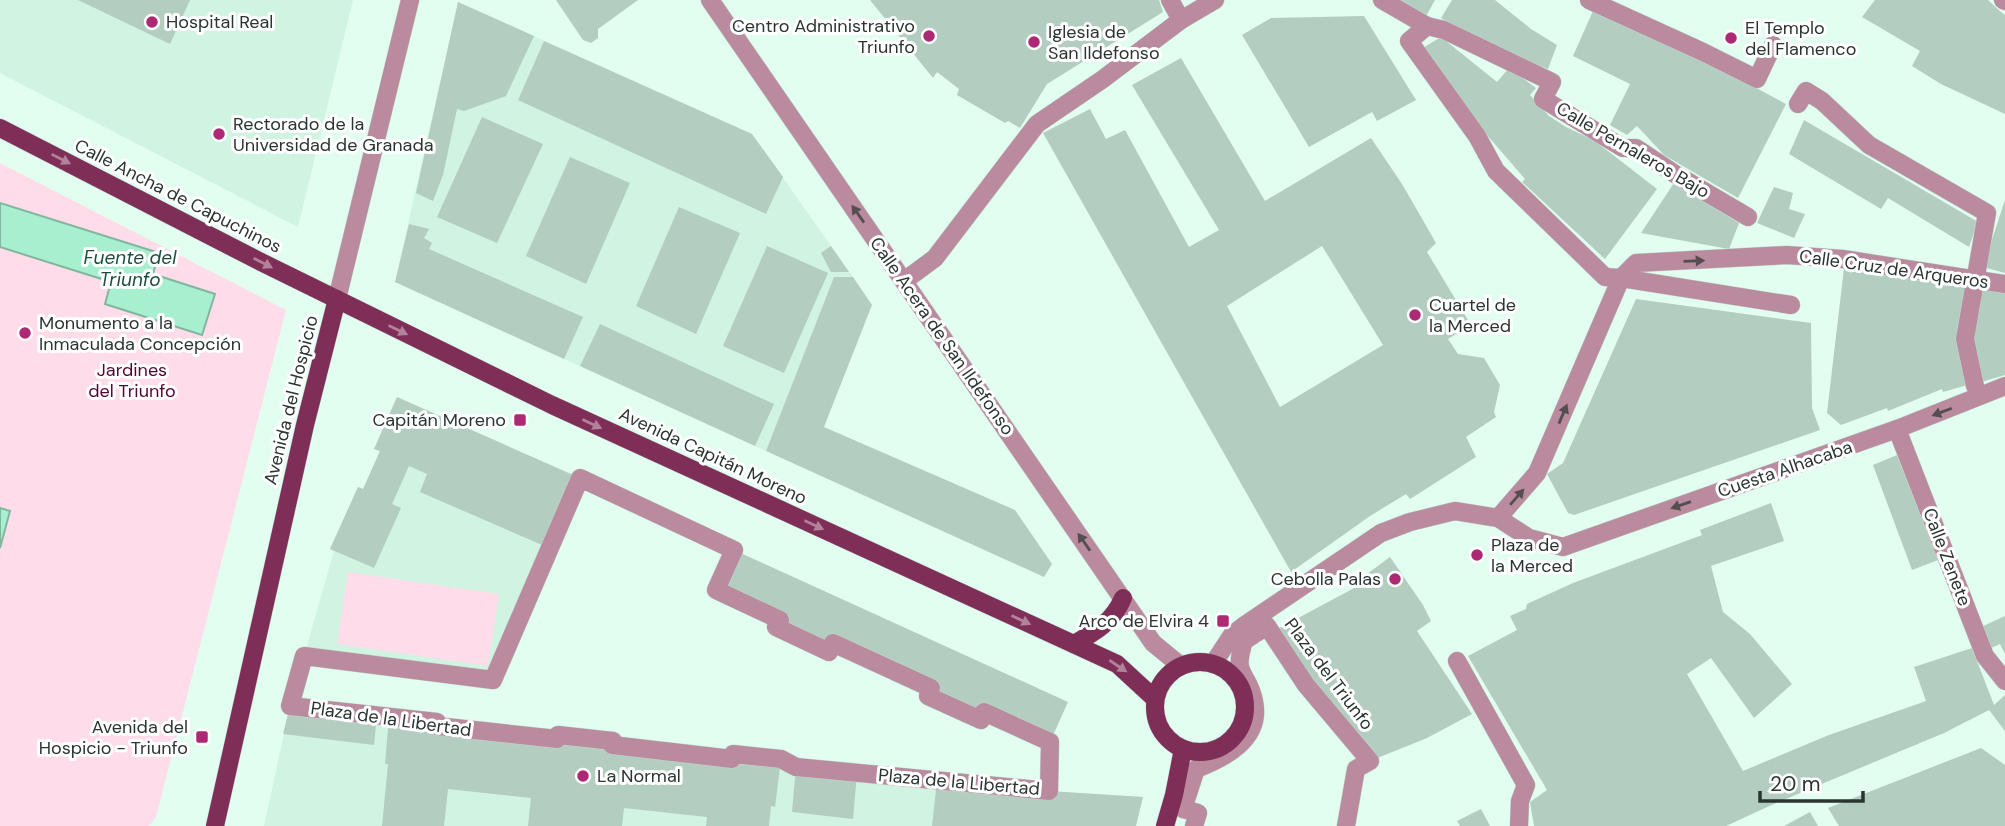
<svg xmlns="http://www.w3.org/2000/svg" width="2005" height="826" font-family="'DM Sans',sans-serif">
  <style>
    .built { fill: #d0f3e2 }
    .green { fill: #fedcea }
    .water { fill: #a8efcf; stroke: #82b79f; stroke-width: 2 }
    .building { fill: #b3cdc0; fill-rule: evenodd }
    .lines { fill: none; stroke-linecap: round; stroke-linejoin: round }
    .minor-casing { stroke: #c1dacd; stroke-width: 19 }
    .major-casing { stroke: #c1dacd; stroke-width: 19 }
    .minor { stroke: #ba8a9f; stroke-width: 18 }
    .major { stroke: #7f2e58; stroke-width: 18 }
    .oneway { fill: #b2829b }
    .oneway2 { fill: #554e51 }
    .poi-dot { fill: #ad2973; stroke: #fff; stroke-width: 2.5 }
    .labels { text-anchor: middle; stroke-width: 6; stroke-linejoin: round; paint-order: stroke }
    .poi-label { font-size: 18px; fill: #2a3530; stroke: #fff; text-anchor: start }
    .street-label { font-size: 18px; fill: #2a3530; stroke: #fff }
    .park-label { font-size: 18px; fill: #510632; stroke: #fff }
    .water-label { font-size: 19px; font-style: italic; fill: #19503b; stroke: #fff }
  </style>
  <rect width="100%" height="100%" fill="#e2fef0"/>
  <g class="built">
    <path d="M0 0H353L298 227 0 73Z"/>
    <path d="M458 2 752 134 853 277H834L766 451 395 282Z"/>
    <path d="M397 397 580 478 493 680 304 656 334 551 330 549 358 487 363 489 380 452 374 449Z"/>
    <path d="M290 706 1048 791 1143 797 1135 826H264Z"/>
  </g>
  <g class="green">
    <path d="M0 163 286 310 156 817 149 826H0Z"/>
    <path d="M348 572 499 594 488 666 337 644Z"/>
  </g>
  <g class="water">
    <path d="M0 203 159 253 153 274 215 294 202 335 105 304 111 282 0 247Z"/>
    <path d="M0 508 10 511 0 548Z"/>
  </g>
  <g class="building">
    <path d="M78 0H190L170 44Z"/>
    <path d="M556 0H638L598 29V38L591 43 583 40Z"/>
    <path d="M870 0H1159L1163 12 1047 84 1020 128 1008 121 1005 123 957 95 959 89 937 72 933 78Z"/>
    <path d="M1395 0H1435L1425 18Z"/>
    <path d="M1452 0H1495L1531 29 1557 45 1548 69 1475 41 1441 18Z"/>
    <path d="M1875 0H1988L2001 12 2005 15V114L1941 84 1912 66 1920 51 1862 17Z"/>
    <path d="M458 2 534 36 506 96 464 111 457 109 443 175 433 201 416 193Z"/>
    <path d="M1593 11 1712 64 1786 104 1738 198 1664 155 1637 126 1627 135 1610 125 1630 84 1573 56Z"/>
    <path d="M1364 16 1416 100 1377 121 1372 112 1309 147 1242 35 1271 18Z"/>
    <path d="M1441 37 1497 82 1509 68 1536 88 1530 95 1549 116 1566 127 1595 141 1657 189 1605 259 1522 182 1525 179 1455 98 1421 49Z"/>
    <path d="M544 41 752 134 783 177 766 214 518 100Z"/>
    <path d="M1181 58 1265 201 1371 138 1402 184 1436 243 1427 252 1471 325 1448 339 1458 354 1484 358 1500 385 1494 412 1496 417 1466 437 1476 457 1410 499 1406 494 1370 516 1291 572 1043 133 1090 109 1106 139 1125 130 1189 247 1219 230 1132 85ZM1322 246 1383 345 1280 407 1227 306Z"/>
    <path d="M482 117 543 144 497 243 437 217Z"/>
    <path d="M1804 120 1978 222 1969 247 1888 198 1881 209 1789 154Z"/>
    <path d="M570 157 630 183 586 284 526 256Z"/>
    <path d="M1674 183 1739 223 1729 249 1641 233Z"/>
    <path d="M1774 187 1793 193 1789 209 1805 214 1794 238 1757 223Z"/>
    <path d="M2005 200V273L1983 267Z"/>
    <path d="M679 207 740 233 696 334 636 306Z"/>
    <path d="M409 224 429 229 424 238 432 243 429 249 583 317 564 359 395 282Z"/>
    <path d="M767 246 828 273 784 373 723 346Z"/>
    <path d="M831 246 849 272H831L821 253Z"/>
    <path d="M1844 268 1968 287 1971 384 1943 392 1942 389 1888 411 1887 408 1841 425 1827 413Z"/>
    <path d="M834 277H853L872 305 824 427 1015 510 1052 564 1044 577 766 451Z"/>
    <path d="M1979 288 2005 292V375L1978 383 1969 345Z"/>
    <path d="M1636 299 1811 323 1812 408 1820 430 1574 515 1568 513 1547 474 1563 463Z"/>
    <path d="M600 324 774 404 755 446 580 366Z"/>
    <path d="M397 397 580 478 549 548 420 492 427 474 409 466 392 504 401 508 374 568 330 549 358 487 363 489 380 451 374 449Z"/>
    <path d="M1897 455 1938 560 1912 570 1873 465Z"/>
    <path d="M1771 503 1784 541 1711 566 1723 612 1750 634 1792 684 1754 718 1711 658 1687 674 1743 771 1829 735 1926 701 1914 667 1972 648 1994 705 2005 695V731L1989 710 1944 733 1776 803 1726 826H1534L1530 802 1547 790 1468 656 1517 630 1510 616 1526 609 1527 604 1573 583 1702 535 1700 530Z"/>
    <path d="M734 550 1068 702 1050 742 833 643 829 652 716 590Z"/>
    <path d="M1390 557 1423 605 1431 621 1417 631 1472 714 1427 738 1370 761 1272 632 1371 579 1367 574Z"/>
    <path d="M2005 616V654L2000 644 1991 648 1981 627Z"/>
    <path d="M288 714 377 715 374 745 283 734Z"/>
    <path d="M389 717 781 759 775 807 771 806 769 826H706L707 817 624 808 622 826H528L531 798 448 789 444 826H382L388 764H385Z"/>
    <path d="M1981 748 2005 765V826H1839L1828 808Z"/>
    <path d="M796 767 857 773 853 819 792 812Z"/>
    <path d="M937 781 1049 791 1143 797 1136 826H932Z"/>
    <path d="M1481 809 1490 826H1460L1457 821Z"/>
    <path d="M1810 812 1818 826H1784Z"/>
  </g>
  <g class="lines">
    <g class="minor-casing">
      <g id="minor">
        <path d="M710 0 1153 643 1181 666"/>
        <path d="M1170 0 1181 20"/>
        <path d="M1382 0 1427 26 1444 30 1552 82 1543 99 1623 148H1636L1675 174 1748 217"/>
        <path d="M1589 0 1703 52 1757 79 1773 45"/>
        <path d="M2003 0 2005 1"/>
        <path d="M1427 26 1409 41 1477 136 1496 171 1605 277 1621 278 1791 305"/>
        <path d="M1798 104 1806 91 1822 101 1869 145 1987 213 1965 339 1975 386"/>
        <path d="M904 281 935 258 1037 124 1103 79 1181 20 1215 0"/>
        <path d="M337 299 410 0"/>
        <path d="M1897 429 1985 656 2005 681"/>
        <path d="M580 478 734 550 716 590 780 620 776 627 829 652 833 643 931 688 928 696 981 720 984 712 1050 742 1049 791 796 767 781 759 733 754 732 759 612 745 613 741 558 735 557 739 437 726V722L290 706 304 656 493 680Z"/>
        <path d="M1498 518 1537 473 1621 278 1636 263 1787 255 1843 259 2005 284"/>
        <path d="M1457 661 1526 785 1520 801 1519 826"/>
        <path d="M1213 664 1232 635 1245 625 1381 533 1410 522 1455 511 1498 518 1529 538 1563 547 1897 429 2005 386"/>
        <path d="M1194 826 1198 813 1183 809 1196 769C1225 758 1262 739 1254 701 1248 670 1232 678 1244 641L1267 626 1306 685 1370 761 1356 769 1346 826"/>
      </g>
    </g>
    <g class="major-casing">
      <g id="major">
        <path d="M0 128 261 262 552 405 1117 664 1155 699"/>
        <path d="M1074 644C1095 632 1113 622 1123 598"/>
        <circle cx="1200" cy="707" r="45"/>
        <path d="M215 826 305 425 337 299"/>
        <path d="M1165 826 1174 795 1183 749"/>
      </g>
    </g>
    <use href="#minor" class="minor"/>
    <use href="#major" class="major"/>
  </g>
  <defs><path id="oneway-solid" d="M-6-.8H1V-3.2L6.5 0L1 3.2V.8H-6Z" transform="scale(1.75)"/></defs>
  <g class="oneway">
    <use href="#oneway-solid" transform="translate(61 159) rotate(27)"/>
    <use href="#oneway-solid" transform="translate(263 263) rotate(27)"/>
    <use href="#oneway-solid" transform="translate(398 330) rotate(26)"/>
    <use href="#oneway-solid" transform="translate(592 424) rotate(25)"/>
    <use href="#oneway-solid" transform="translate(814 525) rotate(25)"/>
    <use href="#oneway-solid" transform="translate(1021 620) rotate(25)"/>
    <use href="#oneway-solid" transform="translate(1118 666) rotate(34)"/>
  </g>
  <g class="oneway2">
    <use href="#oneway-solid" transform="translate(858 214) rotate(-125)"/>
    <use href="#oneway-solid" transform="translate(1694 261) rotate(-2)"/>
    <use href="#oneway-solid" transform="translate(1942 412) rotate(159)"/>
    <use href="#oneway-solid" transform="translate(1563 414) rotate(-67)"/>
    <use href="#oneway-solid" transform="translate(1517 497) rotate(-49)"/>
    <use href="#oneway-solid" transform="translate(1681 505) rotate(161)"/>
    <use href="#oneway-solid" transform="translate(1084 542) rotate(-125)"/>
  </g>
  <g class="poi-dot">
    <circle cx="152" cy="22" r="7"/>
    <circle cx="929" cy="36" r="7"/>
    <circle cx="1731" cy="38" r="7"/>
    <circle cx="1034" cy="42" r="7"/>
    <circle cx="219" cy="134" r="7"/>
    <circle cx="1415" cy="315" r="7"/>
    <circle cx="25" cy="333" r="7"/>
    <rect x="513" y="413" width="14" height="14" rx="3.5"/>
    <circle cx="1477" cy="555" r="7"/>
    <circle cx="1395" cy="579" r="7"/>
    <rect x="1216" y="614" width="14" height="14" rx="3.5"/>
    <rect x="195" y="730" width="14" height="14" rx="3.5"/>
    <circle cx="583" cy="776" r="7"/>
  </g>
  <g class="labels">
    <g class="poi-label">
      <text x="166" y="28">Hospital Real</text>
      <text x="915" y="32" text-anchor="end">Centro Administrativo<tspan x="915" dy="21">Triunfo</tspan></text>
      <text x="1745" y="34">El Templo<tspan x="1745" dy="21">del Flamenco</tspan></text>
      <text x="1048" y="38">Iglesia de<tspan x="1048" dy="21">San Ildefonso</tspan></text>
      <text x="233" y="130">Rectorado de la<tspan x="233" dy="21">Universidad de Granada</tspan></text>
      <text x="1429" y="311">Cuartel de<tspan x="1429" dy="21">la Merced</tspan></text>
      <text x="39" y="329">Monumento a la<tspan x="39" dy="21">Inmaculada Concepción</tspan></text>
      <text x="506" y="426" text-anchor="end">Capitán Moreno</text>
      <text x="1491" y="551">Plaza de<tspan x="1491" dy="21">la Merced</tspan></text>
      <text x="1381" y="585" text-anchor="end">Cebolla Palas</text>
      <text x="1209" y="627" text-anchor="end">Arco de Elvira 4</text>
      <text x="188" y="733" text-anchor="end">Avenida del<tspan x="188" dy="21">Hospicio - Triunfo</tspan></text>
      <text x="597" y="782">La Normal</text>
    </g>
    <g class="street-label">
      <text transform="translate(1633 150) rotate(30)" y="6">Calle Pernaleros Bajo</text>
      <text transform="translate(178 196) rotate(27)" y="6">Calle Ancha de Capuchinos</text>
      <text transform="translate(1894 269) rotate(8)" y="6">Calle Cruz de Arqueros</text>
      <text transform="translate(942 336) rotate(55)" y="6">Calle Acera de San Ildefonso</text>
      <text transform="translate(291 400) rotate(-76)" y="6">Avenida del Hospicio</text>
      <text transform="translate(713 456) rotate(25)" y="6">Avenida Capitán Moreno</text>
      <text transform="translate(1785 469) rotate(-19)" y="6">Cuesta Alhacaba</text>
      <text transform="translate(1947 557) rotate(69)" y="6">Calle Zenete</text>
      <text transform="translate(1329 674) rotate(53)" y="6">Plaza del Triunfo</text>
      <text transform="translate(391 719) rotate(8)" y="6">Plaza de la Libertad</text>
      <text transform="translate(959 782) rotate(5)" y="6">Plaza de la Libertad</text>
    </g>
    <g class="park-label">
      <text x="132" y="376">Jardines<tspan x="132" dy="21">del Triunfo</tspan></text>
    </g>
    <g class="water-label">
      <text x="130" y="264">Fuente del<tspan x="130" dy="22">Triunfo</tspan></text>
    </g>
  </g>
  <path d="M1760 791v10h103v-10" fill="none" stroke="#2a3530" stroke-width="3.5"/>
  <text x="1770" y="791" font-size="21" fill="#2a3530" stroke="#ffffff" stroke-width="5" paint-order="stroke">20 m</text>
</svg>
